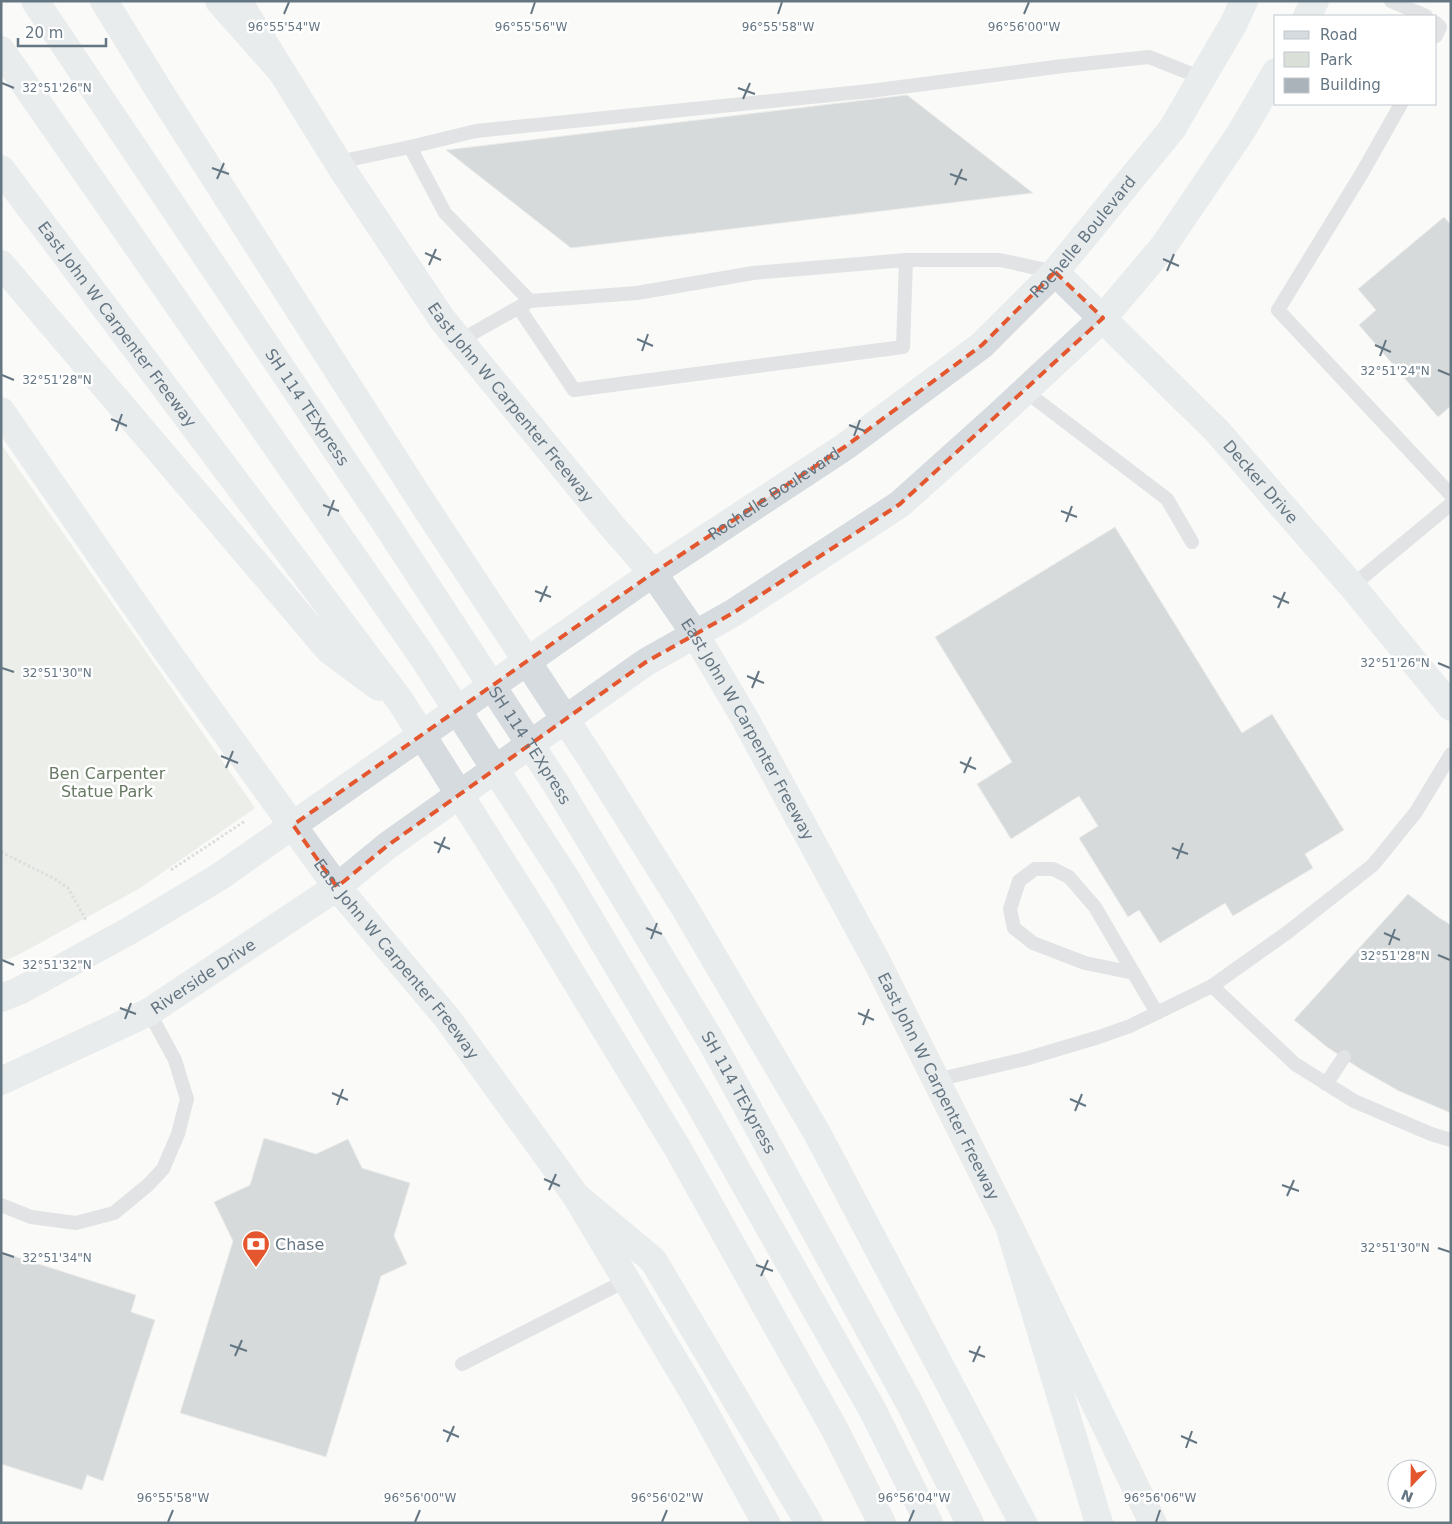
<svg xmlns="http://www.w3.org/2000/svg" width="1452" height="1524" font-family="'DejaVu Sans',sans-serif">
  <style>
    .green { fill: #dadfd7 }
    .building { fill: #aab3b9; stroke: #dcdcda }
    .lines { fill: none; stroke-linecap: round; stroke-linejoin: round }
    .path { stroke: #bbbfc2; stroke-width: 3; stroke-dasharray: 2.5 2.5; stroke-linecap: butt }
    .lane { stroke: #c3c8cc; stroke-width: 14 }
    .secondary { stroke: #d6dbdf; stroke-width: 28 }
    .highway { stroke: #d6dbdf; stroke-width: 28 }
    .marked { fill: none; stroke: #e4572e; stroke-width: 4; stroke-dasharray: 10 6; stroke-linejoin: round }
    .ticks { fill: none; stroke: #657683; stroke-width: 2 }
    .labels { text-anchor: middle; stroke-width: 5; stroke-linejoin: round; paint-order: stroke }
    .street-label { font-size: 16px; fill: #657683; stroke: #fff }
    .park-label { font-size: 16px; fill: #687a64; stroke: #fff }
    .poi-label { font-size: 16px; fill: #657683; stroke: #fff; text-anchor: start }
    .ticks-label { font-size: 12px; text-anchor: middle; fill: #657683; stroke: #fff; stroke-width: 5; stroke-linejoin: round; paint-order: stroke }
  </style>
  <rect width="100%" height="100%" fill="#fafaf8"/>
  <path class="green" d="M1 444 255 808 140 888 18 955 1 962Z"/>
  <g class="building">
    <path d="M907 95 1033 193 571 248 446 150Z"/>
    <path d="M1444 217 1451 225V406L1438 417 1359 325 1376 310 1358 289Z"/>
    <path d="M1115 527 1242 733 1272 714 1344 830 1305 854 1313 868 1233 916 1225 903 1160 943 1139 910 1128 917 1079 838 1098 826 1079 796 1011 839 977 784 1012 762 935 637Z"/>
    <path d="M1408 894 1438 917 1451 925V1113L1399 1091 1362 1070 1327 1047 1294 1020Z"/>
    <path d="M264 1138 316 1154 348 1139 362 1168 410 1183 394 1236 407 1264 381 1276 326 1457 180 1413 233 1241 214 1202 250 1185Z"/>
    <path d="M1 1252 136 1295 131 1312 155 1320 103 1481 87 1475 82 1490 1 1464Z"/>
  </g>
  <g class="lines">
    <g class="path">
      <path d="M1 852 55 879 68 888 87 922"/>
      <path d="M171 870 245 821"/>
    </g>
    <g class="lane">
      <path d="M1391 1 1426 16"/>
      <path d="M1436 23 1440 27 1436 36"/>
      <path d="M1401 104 1362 173 1278 310 1451 495"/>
      <path d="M338 162 410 147"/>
      <path d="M530 301 445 213 410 147 476 131 870 91 1063 66 1149 57 1202 78"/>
      <path d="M519 308 574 390 903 347 906 260"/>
      <path d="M459 341 530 301 637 293 753 273 906 260H1000L1055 272"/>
      <path d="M1025 391 1167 499 1192 542"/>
      <path d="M1352 586 1451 504"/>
      <path d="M1134 973 1085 963 1033 943 1014 928 1010 909 1019 881 1035 869H1053L1069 877 1095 907 1157 1013"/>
      <path d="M1212 986 1295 1064 1354 1101 1431 1134 1451 1140"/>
      <path d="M936 1080 1025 1059 1099 1037 1130 1026 1212 986 1288 932 1373 865 1416 812 1451 754"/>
      <path d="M1326 1084 1344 1057"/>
      <path d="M1 1205 31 1217 76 1223 114 1213 148 1185 163 1169 178 1134 187 1099 175 1060 149 1012"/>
      <path d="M462 1364 627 1280"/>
    </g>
    <g class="secondary">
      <path id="s1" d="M238 1 344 172 442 319 612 526 653 573 695 634 744 717 877 962 1009 1226 1153 1523"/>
      <path d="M1307 16 1315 1"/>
      <path id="s2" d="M1055 272 1217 431 1352 586 1451 707"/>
      <path id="s3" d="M1 411 166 650 337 887 448 1019 576 1196 695 1395 766 1523"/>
      <path id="s4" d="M1 998 19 991 129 931 219 877 653 573 846 446 982 345 1055 272 1172 129 1234 23 1244 1"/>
      <path id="s5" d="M1 1081 149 1012 337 887 387 846 646 662 733 613 900 504 998 416 1103 318 1163 247 1241 132 1276 72"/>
    </g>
    <g class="highway">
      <path id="s6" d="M35 1 386 524 556 784 711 1041 910 1404 970 1523"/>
      <path d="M104 1 160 92 420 499 592 760 683 905 817 1133 1023 1523"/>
      <path d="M219 1 282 72"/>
      <path d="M1 50 422 656 565 877 699 1103 872 1409 929 1523"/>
      <path id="s7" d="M1 169 401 702 537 917 678 1149 835 1430 882 1523"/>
      <path d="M1 264 329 650 379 687"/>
      <path d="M576 1196 653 1260 809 1523"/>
      <path d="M1009 1226 1099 1523"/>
    </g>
  </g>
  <path d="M0 0H1452V1524H0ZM1055 272 1103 318 900 504 733 613 646 662 387 846 337 887 293 825 653 573 846 446 982 345Z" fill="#fafaf8" fill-opacity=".55" fill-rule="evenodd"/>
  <path class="marked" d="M1055 272 1103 318 900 504 733 613 646 662 387 846 337 887 293 825 653 573 846 446 982 345Z"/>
  <path class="ticks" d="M284 14 289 2M531 14 535 2M778 14 782 2M1024 14 1029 2M2 83 14 88M738 88 755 94M743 99 750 83M212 168 229 174M950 174 967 180M217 179 224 163M955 185 962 169M425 253 441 260M1163 259 1179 266M429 265 436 249M1167 271 1174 254M637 339 653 346M1375 345 1391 352M642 351 648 334M1380 356 1386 340M1438 370 1450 375M2 375 14 380M111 419 127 426M849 425 865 431M116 431 122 414M854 436 860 420M323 505 339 511M1061 511 1077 517M328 516 334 500M1066 522 1072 506M535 591 551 597M1273 596 1289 603M540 602 547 586M1278 608 1285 592M1438 663 1450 668M2 668 14 672M747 676 764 683M752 688 759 671M221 756 238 763M960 762 976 769M226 768 233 751M964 773 971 757M434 842 450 849M1172 848 1188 854M438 853 445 837M1177 859 1183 843M646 928 662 934M1384 933 1400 940M651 939 657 923M1389 945 1395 929M1438 955 1450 960M2 960 14 965M120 1008 136 1014M858 1013 874 1020M125 1019 131 1003M863 1025 869 1009M332 1093 348 1100M1070 1099 1086 1106M337 1105 343 1089M1075 1111 1082 1094M544 1179 560 1186M1282 1185 1299 1191M549 1190 556 1174M1287 1196 1294 1180M1438 1248 1450 1252M2 1253 14 1257M756 1265 773 1271M761 1276 768 1260M230 1345 247 1351M969 1351 985 1357M235 1356 242 1340M973 1362 980 1346M443 1430 459 1437M1181 1436 1197 1443M447 1442 454 1426M1186 1448 1192 1431M168 1522 173 1510M415 1522 420 1510M662 1522 667 1510M909 1522 914 1510M1156 1522 1160 1510"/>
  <defs>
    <g id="bank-pin" transform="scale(1.4375)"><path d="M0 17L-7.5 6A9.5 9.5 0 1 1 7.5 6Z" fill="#e4572e" stroke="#fff"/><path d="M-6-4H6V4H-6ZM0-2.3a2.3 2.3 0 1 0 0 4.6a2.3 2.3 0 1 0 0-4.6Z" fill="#fff"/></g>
  </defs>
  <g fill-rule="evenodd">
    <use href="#bank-pin" x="256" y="1244"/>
  </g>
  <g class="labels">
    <g class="street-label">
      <text dy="6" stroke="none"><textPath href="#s4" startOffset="1328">Rochelle Boulevard</textPath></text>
      <text dy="6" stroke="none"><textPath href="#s7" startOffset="194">East John W Carpenter Freeway</textPath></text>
      <text dy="6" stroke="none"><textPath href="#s1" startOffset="486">East John W Carpenter Freeway</textPath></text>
      <text dy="6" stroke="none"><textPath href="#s6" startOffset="489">SH 114 TEXpress</textPath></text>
      <text dy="6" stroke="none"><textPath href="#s2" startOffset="294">Decker Drive</textPath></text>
      <text dy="6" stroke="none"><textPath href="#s4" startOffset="924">Rochelle Boulevard</textPath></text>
      <text dy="6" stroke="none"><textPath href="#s1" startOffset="891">East John W Carpenter Freeway</textPath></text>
      <text dy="6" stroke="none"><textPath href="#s6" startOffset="894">SH 114 TEXpress</textPath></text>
      <text dy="6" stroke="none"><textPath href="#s3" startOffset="676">East John W Carpenter Freeway</textPath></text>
      <text dy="6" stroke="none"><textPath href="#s5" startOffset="228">Riverside Drive</textPath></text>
      <text dy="6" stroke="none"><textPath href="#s1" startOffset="1296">East John W Carpenter Freeway</textPath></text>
      <text dy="6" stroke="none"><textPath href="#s6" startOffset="1299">SH 114 TEXpress</textPath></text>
    </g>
    <g class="park-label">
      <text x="107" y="779">Ben Carpenter<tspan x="107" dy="18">Statue Park</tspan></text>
    </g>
    <g class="poi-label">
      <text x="275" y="1250">Chase</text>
    </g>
  </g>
  <g class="ticks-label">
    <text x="284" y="31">96°55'54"W</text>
    <text x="531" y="31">96°55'56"W</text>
    <text x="778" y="31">96°55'58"W</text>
    <text x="1024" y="31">96°56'00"W</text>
    <text x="57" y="92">32°51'26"N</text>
    <text x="1395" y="375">32°51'24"N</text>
    <text x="57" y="384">32°51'28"N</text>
    <text x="1395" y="667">32°51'26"N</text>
    <text x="57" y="677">32°51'30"N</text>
    <text x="1395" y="960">32°51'28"N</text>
    <text x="57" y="969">32°51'32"N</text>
    <text x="1395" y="1252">32°51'30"N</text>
    <text x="57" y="1262">32°51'34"N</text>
    <text x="173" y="1502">96°55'58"W</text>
    <text x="420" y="1502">96°56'00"W</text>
    <text x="667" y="1502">96°56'02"W</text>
    <text x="914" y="1502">96°56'04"W</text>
    <text x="1160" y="1502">96°56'06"W</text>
  </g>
  <rect width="1452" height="1524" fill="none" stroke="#657683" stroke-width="5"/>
  <rect x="1274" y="15" width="162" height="90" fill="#ffffff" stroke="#c1c8cd"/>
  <rect x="1284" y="31" width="25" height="8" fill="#d6dbdf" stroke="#c1c8cd"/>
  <text x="1320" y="40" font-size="15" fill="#657683">Road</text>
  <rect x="1284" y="52" width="25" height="15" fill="#dadfd7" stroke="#c1c8cd"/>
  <text x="1320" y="65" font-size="15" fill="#657683">Park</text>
  <rect x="1284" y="78" width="25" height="15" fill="#aab3b9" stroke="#c1c8cd"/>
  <text x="1320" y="90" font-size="15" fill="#657683">Building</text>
  <g transform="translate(1412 1484) rotate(202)"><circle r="24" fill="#ffffff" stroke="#c1c8cd"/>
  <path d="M0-4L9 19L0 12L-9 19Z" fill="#e4572e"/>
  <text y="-8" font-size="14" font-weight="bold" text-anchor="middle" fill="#657683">N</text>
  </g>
  <path d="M18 38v8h88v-8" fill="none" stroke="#657683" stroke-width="2.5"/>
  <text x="25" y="38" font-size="15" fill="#657683" stroke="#ffffff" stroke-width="4" paint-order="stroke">20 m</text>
</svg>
